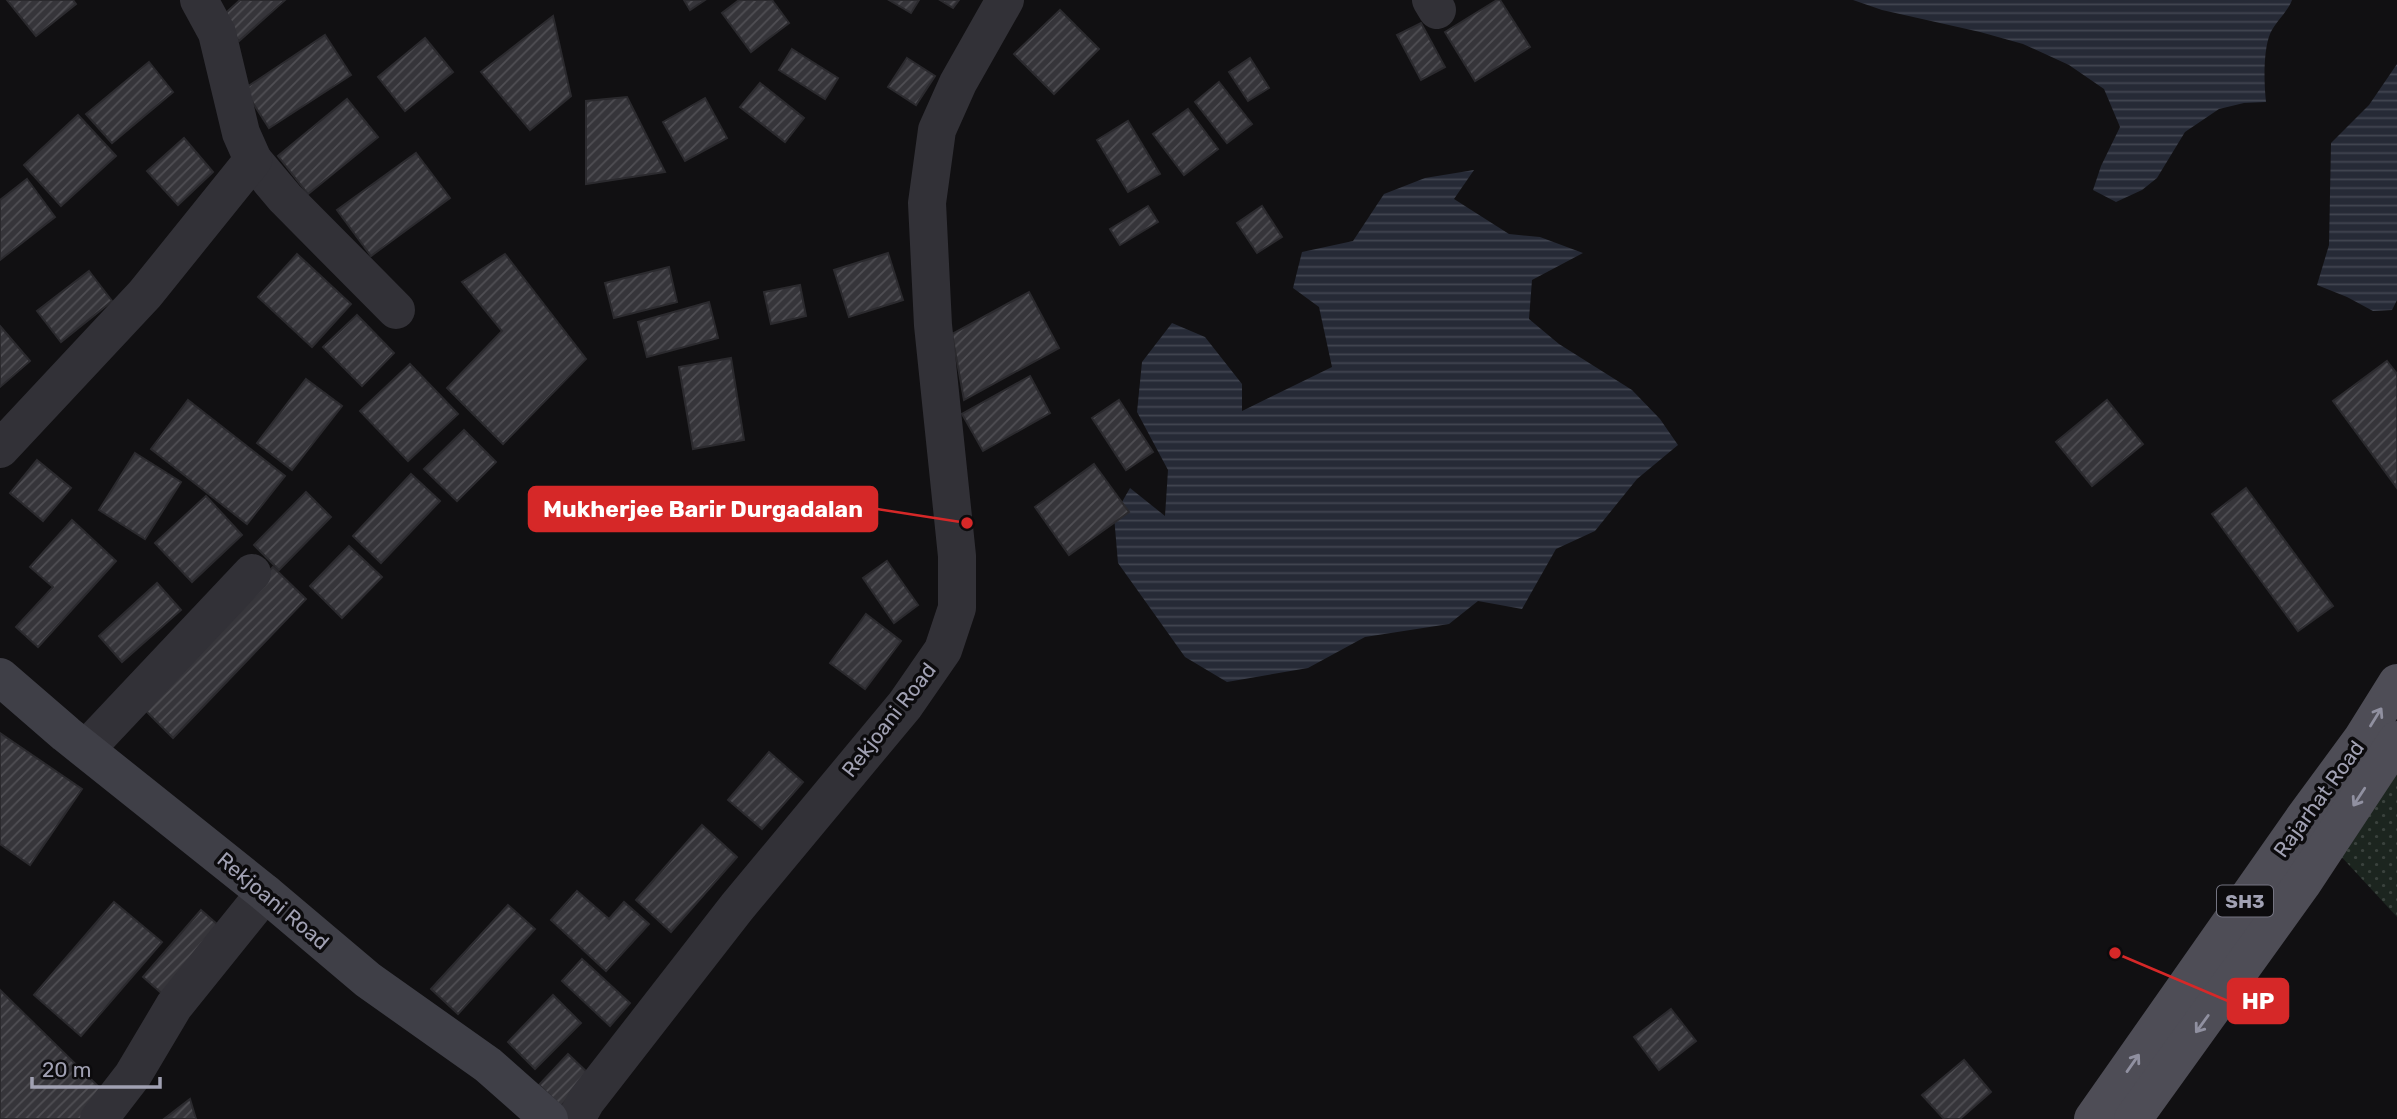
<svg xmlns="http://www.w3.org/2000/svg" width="2397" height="1119" font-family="Rubik,sans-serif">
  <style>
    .park { fill: url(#park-dots) }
    .water { fill: url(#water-rules) }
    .building { fill: url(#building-hatch); stroke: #2b2a2e; stroke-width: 2 }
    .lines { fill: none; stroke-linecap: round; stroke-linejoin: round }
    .street { stroke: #323137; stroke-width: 38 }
    .secondary { stroke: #3f3f47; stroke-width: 38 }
    .primary { stroke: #4e4d56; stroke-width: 38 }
    .oneway { stroke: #9090a0 }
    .labels { text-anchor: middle; stroke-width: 7; stroke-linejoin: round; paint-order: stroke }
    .shield { fill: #0c0b0d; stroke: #747481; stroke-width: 2 }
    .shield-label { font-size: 19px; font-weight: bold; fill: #a1a1b3 }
    .street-label { font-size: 21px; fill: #a1a1b3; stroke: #0c0b0d }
    .leader { fill: none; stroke: #d62828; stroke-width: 2.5 }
    .callout-dot { fill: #d62828; stroke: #0c0b0d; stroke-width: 2.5 }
    .callout { fill: #d62828; stroke: #d62828; stroke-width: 2.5 }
    .callout-label { font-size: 23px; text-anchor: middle; font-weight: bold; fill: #fff }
  </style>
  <defs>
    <pattern id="park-dots" width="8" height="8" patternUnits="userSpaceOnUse" patternTransform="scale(1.75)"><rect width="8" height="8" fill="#1c251f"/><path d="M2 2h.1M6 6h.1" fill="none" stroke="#3a423d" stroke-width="1.8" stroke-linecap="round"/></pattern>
    <pattern id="water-rules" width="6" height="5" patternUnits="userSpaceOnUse" patternTransform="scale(1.75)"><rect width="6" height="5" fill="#262a36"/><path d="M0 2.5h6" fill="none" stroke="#424651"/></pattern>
    <pattern id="building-hatch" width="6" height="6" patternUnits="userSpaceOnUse" patternTransform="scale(1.75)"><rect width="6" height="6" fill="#36353a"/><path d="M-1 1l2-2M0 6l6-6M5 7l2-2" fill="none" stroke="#504f54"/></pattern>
  </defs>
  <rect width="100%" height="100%" fill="#111012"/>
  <path class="park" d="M2397 760V917L2337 852Z"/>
  <g class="water">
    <path d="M1853 0H2292C2287 13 2276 21 2270 34 2263 51 2264 84 2266 102L2244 103 2219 109 2185 132 2157 178 2142 190 2116 202 2093 190 2101 166 2120 127 2104 89 2069 65 2023 44 1980 32 1882 10Z"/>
    <path d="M2397 64V300L2392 310 2373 311 2347 297 2317 285 2329 245 2331 143 2369 105Z"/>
    <path d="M1474 170 1454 199 1509 234 1540 237 1583 253 1532 280 1529 319 1559 344 1632 390 1660 419 1678 445 1637 479 1595 531 1556 549 1522 609 1478 601 1449 624 1365 637 1308 668 1227 682 1185 657 1118 563 1114 516 1130 488 1165 516 1168 470 1137 412 1142 362 1172 323 1205 337 1242 384V411L1332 367 1319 307 1293 288 1302 252 1353 241 1384 194 1425 178Z"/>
  </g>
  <g class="building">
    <path d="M7 0H73L76 4 36 36Z"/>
    <path d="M240 0H285L239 41 219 19Z"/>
    <path d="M684 0H705L690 10Z"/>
    <path d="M739 0H772L789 23 751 52 722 13Z"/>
    <path d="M889 0H919L911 13Z"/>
    <path d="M940 0H959L953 8Z"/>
    <path d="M1497 0H1500L1530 47 1475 81 1445 32Z"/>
    <path d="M1060 10 1099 49 1054 94 1014 54Z"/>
    <path d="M553 16 571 96 530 130 481 72Z"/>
    <path d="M1421 23 1445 67 1421 80 1397 35Z"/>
    <path d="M325 35 351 75 269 128 244 89Z"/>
    <path d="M425 38 453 72 405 111 378 77Z"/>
    <path d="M792 49 838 78 825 99 779 70Z"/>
    <path d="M907 58 935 76 916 105 888 87Z"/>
    <path d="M1250 58 1269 88 1248 101 1229 72Z"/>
    <path d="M149 62 173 92 112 143 86 114Z"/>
    <path d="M1219 82 1252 124 1227 143 1195 102Z"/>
    <path d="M760 83 804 118 785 142 740 107Z"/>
    <path d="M627 97 665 172 586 184V101Z"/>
    <path d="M705 98 727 138 685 161 663 122Z"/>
    <path d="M347 99 378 137 308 194 278 156Z"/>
    <path d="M1188 109 1218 149 1184 175 1153 134Z"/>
    <path d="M78 115 116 156 61 206 24 165Z"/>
    <path d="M1128 121 1160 174 1128 192 1097 140Z"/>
    <path d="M184 138 213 172 178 205 147 171Z"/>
    <path d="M416 153 450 198 371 256 337 210Z"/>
    <path d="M27 179 55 217 0 260V200Z"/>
    <path d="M1148 206 1158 222 1120 245 1110 229Z"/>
    <path d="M1262 206 1282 237 1257 253 1237 223Z"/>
    <path d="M888 253 903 300 849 317 834 270Z"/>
    <path d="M297 254 351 304 312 347 258 297Z"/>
    <path d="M505 254 586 359 503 444 447 388 502 331 462 282Z"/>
    <path d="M669 267 677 302 614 318 605 283Z"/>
    <path d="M89 271 112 301 61 342 37 311Z"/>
    <path d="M800 285 806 316 771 324 764 292Z"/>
    <path d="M1029 292 1059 348 964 400 952 334Z"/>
    <path d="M709 302 718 338 647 357 638 322Z"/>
    <path d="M357 315 394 353 362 386 323 347Z"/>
    <path d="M0 326 30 361 0 387Z"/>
    <path d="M731 358 744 440 693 449 679 367Z"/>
    <path d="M2387 361 2397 374V488L2333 401Z"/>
    <path d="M410 364 458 414 408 461 360 411Z"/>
    <path d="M1030 376 1050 413 983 451 962 414Z"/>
    <path d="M306 379 342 406 292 470 257 443Z"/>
    <path d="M188 400 285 476 247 524 151 449Z"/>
    <path d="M1119 400 1153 452 1126 470 1092 418Z"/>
    <path d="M2107 400 2143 444 2092 486 2056 442Z"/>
    <path d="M464 430 496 462 457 501 424 469Z"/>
    <path d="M135 453 181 482 145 539 99 510Z"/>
    <path d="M37 460 71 488 43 521 10 493Z"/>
    <path d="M1094 464 1129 512 1069 555 1035 507Z"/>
    <path d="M411 474 440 501 381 563 353 536Z"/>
    <path d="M2246 488 2333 606 2298 631 2212 514Z"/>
    <path d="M306 492 331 517 279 570 254 545Z"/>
    <path d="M206 496 242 535 192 582 155 543Z"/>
    <path d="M72 520 116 561 38 647 16 627 53 587 30 567Z"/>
    <path d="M349 546 382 577 342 618 310 586Z"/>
    <path d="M887 561 918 605 894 623 863 578Z"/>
    <path d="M273 567 306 599 173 738 140 705Z"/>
    <path d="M157 583 181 610 122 662 99 636Z"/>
    <path d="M866 614 901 641 865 689 830 663Z"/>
    <path d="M0 733 82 789 30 865 0 844Z"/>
    <path d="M769 752 803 782 762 829 728 800Z"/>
    <path d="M702 825 737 857 671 932 636 900Z"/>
    <path d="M577 891 609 919 624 902 649 924 606 971 551 920Z"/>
    <path d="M114 902 162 942 81 1036 34 995Z"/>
    <path d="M508 905 535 929 458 1014 431 989Z"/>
    <path d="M201 910 225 931 167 998 143 977Z"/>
    <path d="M582 959 630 1003 610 1026 562 981Z"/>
    <path d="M0 990 105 1093 82 1119H0Z"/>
    <path d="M553 995 581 1023 535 1069 508 1042Z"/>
    <path d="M1671 1009 1696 1041 1659 1070 1634 1037Z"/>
    <path d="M568 1054 590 1075 561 1106 539 1085Z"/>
    <path d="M1964 1060 1991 1092 1960 1119H1944L1922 1095Z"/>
    <path d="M190 1099 196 1119H164Z"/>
  </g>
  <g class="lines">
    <g class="street">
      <path d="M1431 0 1437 10"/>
      <path d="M253 160 285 198 396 310"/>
      <path d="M0 449 145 294 253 160 241 133 217 33 199 0"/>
      <path d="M86 749 252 573"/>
      <path d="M99 1119 133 1075 174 1006 265 893"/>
      <path d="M576 1119 586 1101 737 907 905 705 943 650 957 608V556L933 325 927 203 937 130 958 83 1005 0"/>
    </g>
    <path class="secondary" d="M0 677 66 734 265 893 368 980 488 1065 549 1119"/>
    <g class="primary">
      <path d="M2093 1119 2304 818 2362 739 2397 683"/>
      <path d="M2133 1119 2302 884 2397 740"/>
    </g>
  </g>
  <defs><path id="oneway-shaft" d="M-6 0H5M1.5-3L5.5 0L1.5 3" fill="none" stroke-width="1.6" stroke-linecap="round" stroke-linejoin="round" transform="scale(1.75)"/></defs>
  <g class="oneway">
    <use href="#oneway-shaft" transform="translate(2376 717) rotate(-58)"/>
    <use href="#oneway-shaft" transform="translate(2359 797) rotate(123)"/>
    <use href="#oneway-shaft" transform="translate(2202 1024) rotate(126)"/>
    <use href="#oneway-shaft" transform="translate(2133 1063) rotate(-55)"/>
  </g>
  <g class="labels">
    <rect class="shield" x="2217" y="885.5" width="56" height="31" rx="5"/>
    <g class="shield-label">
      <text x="2245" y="908">SH3</text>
    </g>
    <g class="street-label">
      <text transform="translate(889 720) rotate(-52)" y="7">Rekjoani Road</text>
      <text transform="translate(2319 799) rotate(-54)" y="7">Rajarhat Road</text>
      <text transform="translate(273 901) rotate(40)" y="7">Rekjoani Road</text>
    </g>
  </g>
  <path class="leader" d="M967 523L877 509M2115 953L2228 1001"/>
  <g class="callout-dot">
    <circle cx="967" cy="523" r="7"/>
    <circle cx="2115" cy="953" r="7"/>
  </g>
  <g class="callout">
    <rect x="529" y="487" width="348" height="44" rx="7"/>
    <rect x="2228" y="979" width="60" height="44" rx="7"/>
  </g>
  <g class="callout-label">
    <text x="703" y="517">Mukherjee Barir Durgadalan</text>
    <text x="2258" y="1009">HP</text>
  </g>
  <path d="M32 1077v10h128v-10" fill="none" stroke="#a1a1b3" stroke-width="3.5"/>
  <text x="42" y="1077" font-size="21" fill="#a1a1b3" stroke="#0c0b0d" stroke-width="5" paint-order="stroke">20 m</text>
</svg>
